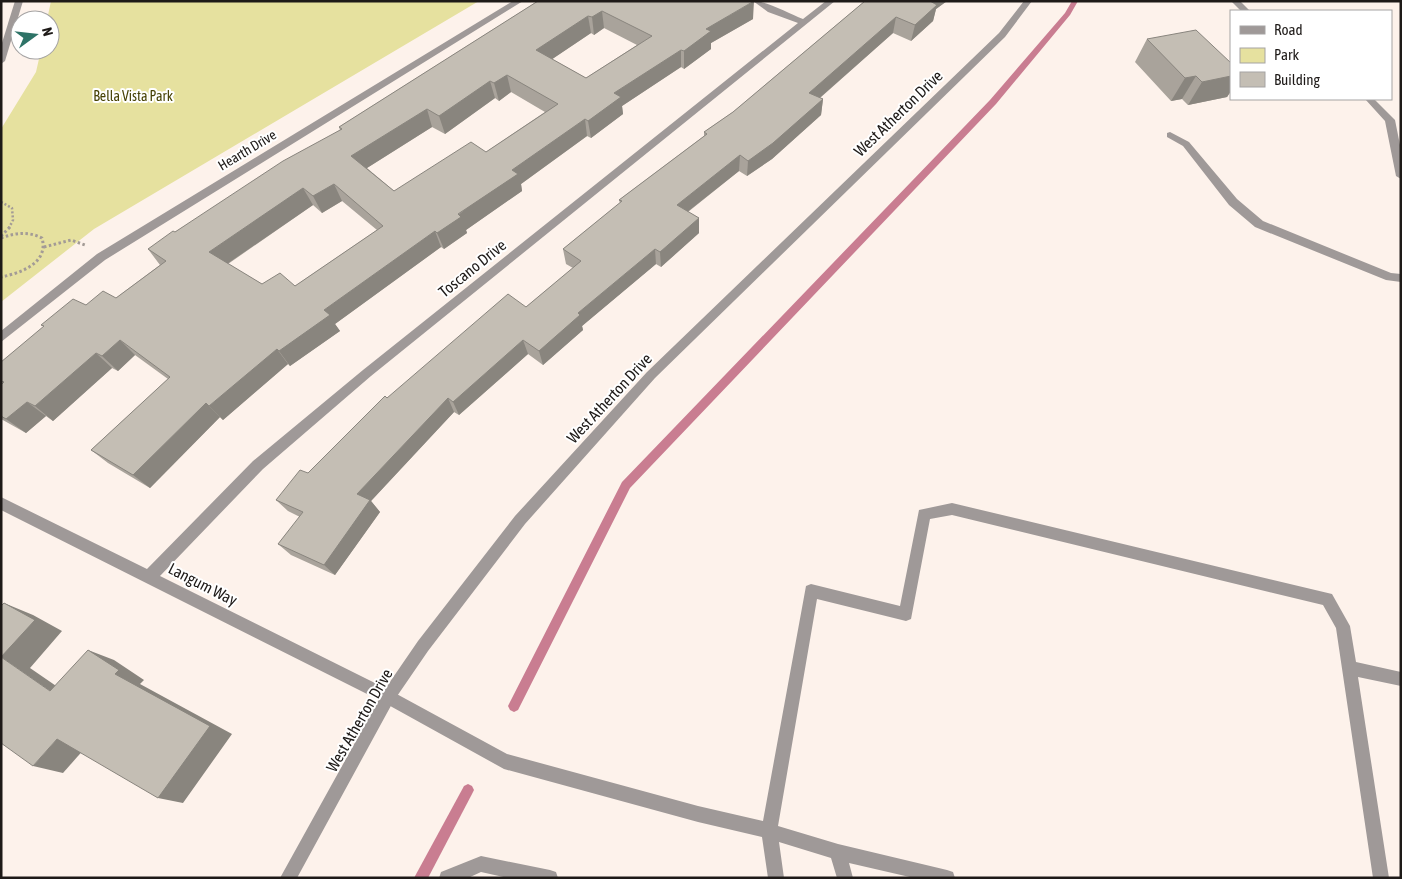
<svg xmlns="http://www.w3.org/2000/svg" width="1402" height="879" font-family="'Asap Condensed',sans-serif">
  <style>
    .green { fill: #e6e19f }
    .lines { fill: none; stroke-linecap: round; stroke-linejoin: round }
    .stream { fill: #c97d91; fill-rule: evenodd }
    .path-far1 { stroke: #a39b96; stroke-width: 2.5; stroke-dasharray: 2 2; stroke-linecap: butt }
    .path { stroke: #a39b96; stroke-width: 3; stroke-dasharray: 2.5 2.5; stroke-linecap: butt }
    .service { fill: #9f9998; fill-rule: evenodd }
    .minor { fill: #9f9998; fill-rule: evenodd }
    .tertiary { fill: #9f9998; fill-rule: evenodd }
    .wall { fill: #a9a39b; fill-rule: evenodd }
    .shaded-wall { fill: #89857e }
    .building { fill: #c4beb4; stroke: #89857e; fill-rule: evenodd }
    .labels { text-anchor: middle; stroke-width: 4; stroke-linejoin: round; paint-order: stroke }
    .far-park-label { font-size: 14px; fill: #474205; stroke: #fff }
    .far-street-label { font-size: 14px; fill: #1e1a18; stroke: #fff }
    .street-label { font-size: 16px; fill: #1e1a18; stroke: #fff }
  </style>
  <rect width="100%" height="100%" fill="#fdf2eb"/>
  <path class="green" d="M51 1H479L94 229 1 302V129L36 72 41 50H50V20H47Z"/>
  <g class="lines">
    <g class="stream">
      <path d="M1072 1H1078L1070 15 996 104 630 488 518 710 514 712 510 710 508 706 510 702 622 482 990 100 1065 13Z"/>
      <path d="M468 784 472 786 474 790 472 794 428 878H414L464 786Z"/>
    </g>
    <path class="path-far1" d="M1 202 12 208 13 220 9 228"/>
    <g class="path">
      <path d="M1 236 10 227"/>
      <path d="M1 238C15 233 28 231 42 238 49 263 21 273 1 277"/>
      <path d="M44 247 71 240 85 245"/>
    </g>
    <g class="service">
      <path d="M1231 1H1240L1250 11H1241Z"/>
      <path d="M1365 99H1374L1395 120 1401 150V179L1396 176 1385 121Z"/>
      <path d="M1170 132 1189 142 1237 199 1263 221 1391 273 1401 274V282L1386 280 1255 227 1229 205 1183 146 1167 137V133Z"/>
      <path d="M952 503 1332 594 1350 626 1356 662 1401 672V686L1358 677 1389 878H1373L1336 628 1323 605 952 515 930 519 911 619 906 621 817 599 778 826 838 844 947 870 953 872 955 878H914L849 863 853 878H837L831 858 779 842 784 878H768L762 837 698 822 504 769 383 702 381 697 383 692 388 690 393 692 507 754 698 806 763 821 806 586 811 584 900 606 919 510Z"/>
      <path d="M481 856 550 870 556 872 558 878H508L481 872 468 878H439L441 872Z"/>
    </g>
    <g class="minor">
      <path d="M15 1H23L5 61 1 64V46Z"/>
      <path d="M513 1H523L105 260 1 342V331L97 254Z"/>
      <path d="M753 1C767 1 789 14 803 19L826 1H835L371 376 263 469 160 576 393 692 395 697 393 702 388 704 383 702 1 510V497L147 569 253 461 363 370 798 23 768 12Z"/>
    </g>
    <path class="tertiary" d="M1024 1H1032L1005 37 655 378 525 524 428 651 393 702 297 878H280L383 692 418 641 515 516 647 372 999 33Z"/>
  </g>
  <g class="wall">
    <path d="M538 1 753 19 711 43V49L684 69 681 67 622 106 623 114 591 138 587 136 521 184 522 191 466 230 467 233 444 249 441 247 335 324 340 331 290 366 288 364 223 420 220 417 150 488 108 463 91 450 168 379 135 355 118 371 112 368 53 421 46 416 26 433 1 419V385L2 384 1 383V362L44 327 41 325 86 305 116 298 160 265 148 249 175 232 340 130 339 127ZM604 28 637 45 586 78 552 59 591 33 594 35ZM511 92 545 112 486 152 394 191 367 168 432 127 445 134 495 98 499 101ZM342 201 377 230 295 286 262 284 228 264 313 205 322 213Z"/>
    <path d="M865 1H947L936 9 933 21 911 41 893 33 820 98 823 99 821 115 772 159 747 176 739 171 688 212 699 218V233L661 267 656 264 582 326 583 330 543 365 528 354 459 415 454 412 371 501 380 512 335 575 291 555 278 544 300 517 288 511 276 500 308 473 387 398 526 307 573 268 566 264 563 249 620 203 619 200 704 136V132L733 112Z"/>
    <path d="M1147 39 1231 63V91L1227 97 1188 105 1182 99 1171 101 1135 62Z"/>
  </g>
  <g class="shaded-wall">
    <path d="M754 1 753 19 711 43V49L684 69V51L706 29Z"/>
    <path d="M930 1H947L936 9 933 21 911 41 915 25Z"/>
    <path d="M602 11 604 28 594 35 592 17Z"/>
    <path d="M588 16 591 33 539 68 536 50Z"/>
    <path d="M896 17 893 33 807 109 809 93Z"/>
    <path d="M681 50V67L622 106 623 114 591 138 588 121 614 93Z"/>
    <path d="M507 75 511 92 499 101 494 83Z"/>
    <path d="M1196 76 1182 99 1171 101 1185 78Z"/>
    <path d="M1231 76V91L1227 97 1188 105 1202 82Z"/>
    <path d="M490 81 495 98 445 134 439 116Z"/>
    <path d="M823 99 821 115 772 159 747 176 748 161Z"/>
    <path d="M427 109 432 127 359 173 351 156Z"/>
    <path d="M585 119 587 136 521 184 522 191 466 230 467 233 444 249 437 233 512 170Z"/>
    <path d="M740 155 739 171 677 220V205Z"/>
    <path d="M334 184 342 201 322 213 313 196Z"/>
    <path d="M303 188 313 205 221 268 209 252Z"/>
    <path d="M699 218V233L661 267 660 252Z"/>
    <path d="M435 231 441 247 335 324 340 331 290 366 279 351 324 310Z"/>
    <path d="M655 249 656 264 582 326 583 330 543 365 539 351 578 313Z"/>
    <path d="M120 340 135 355 118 371 102 356Z"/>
    <path d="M523 340 528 354 459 415 453 402Z"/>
    <path d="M277 349 288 364 223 420 209 406Z"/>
    <path d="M96 353 112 368 53 421 35 406Z"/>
    <path d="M448 398 454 412 371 501 380 512 335 575 324 565 357 494Z"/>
    <path d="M27 402 46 416 26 433 6 419Z"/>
    <path d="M206 403 220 417 150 488 133 475Z"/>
    <path d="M4 603 33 615 62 631 30 668 78 701 50 691 1 657Z"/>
    <path d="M88 650 114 660 144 680 140 684 232 734 183 803 158 798 115 674Z"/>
    <path d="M57 739 86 747 63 773 33 766Z"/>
  </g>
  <g class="building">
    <path d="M538 1H754L706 29 711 31 684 51 681 50 614 93 621 97 588 121 585 119 512 170 518 174 458 214 461 217 437 233 435 231 324 310 330 315 279 351 277 349 209 406 206 403 133 475 91 450 170 377 120 340 102 356 96 353 35 406 27 402 6 419 1 416V385L4 382 1 381V362L44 326 41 325 73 299 86 305 103 291 116 298 166 261 148 249 173 231 175 232 283 161 342 129 339 127ZM602 11 652 36 586 78 536 50 588 16 592 17ZM507 75 558 104 486 152 471 142 394 191 351 156 427 109 439 116 490 81 494 83ZM334 184 383 226 295 286 280 273 262 284 209 252 303 188 313 196Z"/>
    <path d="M865 1H930L937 5 915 25 896 17 809 93 823 99 773 143 748 161 740 155 677 205 699 218 660 252 655 249 578 313 580 315 539 351 523 340 453 402 448 398 357 494 370 500 324 565 278 544 303 512 276 500 300 470 308 473 385 396 387 398 508 294 526 307 581 261 563 249 622 201 619 200 707 134 704 132 733 112Z"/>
    <path d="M1196 30 1231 63V76L1202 82 1196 76 1185 78 1147 39Z"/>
    <path d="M4 603 35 620 1 657V606Z"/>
    <path d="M88 650 119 670 115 674 210 726 158 798 57 739 33 766 1 743V657L50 691Z"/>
  </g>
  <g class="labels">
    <g class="far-park-label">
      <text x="133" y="101">Bella Vista Park</text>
    </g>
    <g class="far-street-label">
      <text transform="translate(247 150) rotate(-31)" y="5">Hearth Drive</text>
    </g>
    <g class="street-label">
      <text transform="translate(898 113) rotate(-44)" y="6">West Atherton Drive</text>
      <text transform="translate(472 268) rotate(-39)" y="6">Toscano Drive</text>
      <text transform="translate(609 398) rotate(-47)" y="6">West Atherton Drive</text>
      <text transform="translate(203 584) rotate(27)" y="6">Langum Way</text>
      <text transform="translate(359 720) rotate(-60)" y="6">West Atherton Drive</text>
    </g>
  </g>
  <rect width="1402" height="879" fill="none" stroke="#1e1a18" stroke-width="5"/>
  <rect x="1230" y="10" width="162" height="90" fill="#ffffff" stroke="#a5a3a3"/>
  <rect x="1240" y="26" width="25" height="8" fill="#9f9998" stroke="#a5a3a3"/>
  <text x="1274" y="35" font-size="15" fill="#1e1a18">Road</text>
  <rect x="1240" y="48" width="25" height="15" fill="#e6e19f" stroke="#a5a3a3"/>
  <text x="1274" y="60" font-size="15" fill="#1e1a18">Park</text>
  <rect x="1240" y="72" width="25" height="15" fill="#c4beb4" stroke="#a5a3a3"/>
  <text x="1274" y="85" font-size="15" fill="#1e1a18">Building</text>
  <g transform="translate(35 35) rotate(75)"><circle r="24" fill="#ffffff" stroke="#a5a3a3"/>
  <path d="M0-4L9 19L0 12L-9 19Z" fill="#2e7367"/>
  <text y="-8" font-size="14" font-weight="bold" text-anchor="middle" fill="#1e1a18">N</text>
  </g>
</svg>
